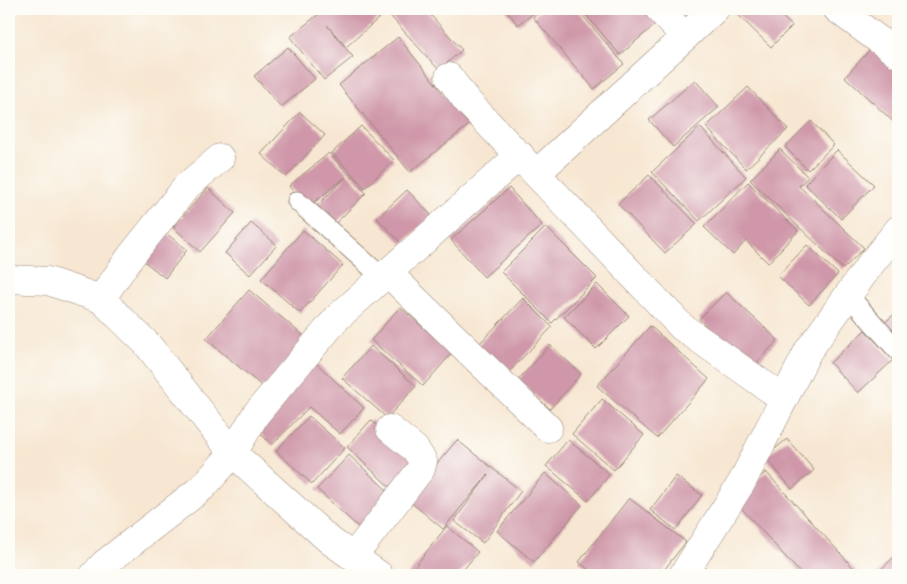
<svg xmlns="http://www.w3.org/2000/svg" width="907" height="584" font-family="Cardo,serif">
  <style>
    .building { fill: #cf97a9 }
    .lines { fill: none; stroke-linecap: round; stroke-linejoin: round }
    .service-casing { stroke: #998878; stroke-width: 21 }
    .minor-casing { stroke: #998878; stroke-width: 29 }
    .service { stroke: #fff; stroke-width: 19 }
    .minor { stroke: #fff; stroke-width: 28 }
  </style>
  <rect width="100%" height="100%" fill="#fdfcf7"/>
  <filter id="ink" filterUnits="userSpaceOnUse"><feTurbulence type="fractalNoise" baseFrequency=".02" numOctaves="2"/><feDisplacementMap in="SourceGraphic" scale="10" xChannelSelector="R" yChannelSelector="G"/><feConvolveMatrix kernelMatrix="1 2 1 2 8 2 1 2 1" color-interpolation-filters="sRGB"/></filter>
  <filter id="wash" filterUnits="userSpaceOnUse"><feTurbulence type="fractalNoise" baseFrequency=".0096" numOctaves="4" result="noise"/><feDisplacementMap in="SourceGraphic" scale="20" xChannelSelector="R" yChannelSelector="G"/><feGaussianBlur stdDeviation="1.12" result="paint"/><feColorMatrix in="noise" values="0 0 0 0 0 0 0 0 0 0 0 0 0 0 0 0 0 1.4 0 .05"/><feComposite in="paint" operator="in"/></filter>
  <g filter="url(#wash)">
    <rect width="100%" height="100%" fill="#f7e7d2"/>
    <g id="blocks">
      <g class="building">
        <path d="M325 9H373L380 17 346 47 327 25 353 57 324 80 290 37Z"/>
        <path d="M384 9H425L462 50 439 70Z"/>
        <path d="M505 9H539L518 25Z"/>
        <path d="M542 9H577L624 64 594 89 533 17Z"/>
        <path d="M581 9H649L659 21 620 55Z"/>
        <path d="M681 9H708L693 22Z"/>
        <path d="M736 9H774L792 26 771 47 734 11Z"/>
        <path d="M898 24V47L887 37Z"/>
        <path d="M398 37 469 125 410 172 339 85Z"/>
        <path d="M874 45 898 67V126L845 77Z"/>
        <path d="M288 47 315 79 281 107 254 76Z"/>
        <path d="M695 80 719 107 673 147 649 120Z"/>
        <path d="M748 87 788 129 746 169 706 127Z"/>
        <path d="M300 112 325 135 286 177 261 154Z"/>
        <path d="M811 121 834 145 808 170 785 147Z"/>
        <path d="M361 126 394 160 365 188 332 153Z"/>
        <path d="M700 127 746 177 699 221 652 172Z"/>
        <path d="M780 149 808 177 799 186 864 248 843 269 750 180Z"/>
        <path d="M837 150 874 185 841 219 805 184Z"/>
        <path d="M329 153 366 193 332 227 314 209 346 177 307 208 289 186Z"/>
        <path d="M649 175 697 224 665 253 618 204Z"/>
        <path d="M748 182 798 231 768 263 746 241 733 255 704 227Z"/>
        <path d="M208 188 235 213 200 252 173 227Z"/>
        <path d="M509 188 542 225 484 277 451 240Z"/>
        <path d="M407 190 432 216 402 244 377 218Z"/>
        <path d="M251 223 277 245 250 275 225 253Z"/>
        <path d="M546 227 597 278 552 323 501 272Z"/>
        <path d="M162 230 187 250 165 278 139 257Z"/>
        <path d="M303 230 343 265 300 313 261 279Z"/>
        <path d="M807 245 838 274 809 305 778 276Z"/>
        <path d="M9 254 14 270 9 271Z"/>
        <path d="M597 284 629 316 596 349 564 317Z"/>
        <path d="M249 290 306 338 264 388 206 339Z"/>
        <path d="M726 292 778 340 751 369 699 319Z"/>
        <path d="M523 298 552 327 508 373 478 345Z"/>
        <path d="M400 307 452 353 423 386 371 340Z"/>
        <path d="M898 311V341L883 324Z"/>
        <path d="M650 326 709 379 657 438 597 386Z"/>
        <path d="M865 330 893 360 858 393 830 363Z"/>
        <path d="M550 345 581 374 550 409 518 380Z"/>
        <path d="M371 346 416 386 387 418 342 378Z"/>
        <path d="M314 361 364 408 340 434 309 407 272 445 253 426Z"/>
        <path d="M602 399 644 435 614 470 572 434Z"/>
        <path d="M309 416 345 448 312 484 276 451Z"/>
        <path d="M371 420 419 464 394 491 347 447Z"/>
        <path d="M787 439 814 470 792 489 765 457Z"/>
        <path d="M457 440 521 491 483 543 454 521 488 475 443 529 407 499Z"/>
        <path d="M568 440 610 474 588 501 546 466Z"/>
        <path d="M349 455 390 493 358 527 317 489Z"/>
        <path d="M766 472 860 575H802L734 500Z"/>
        <path d="M545 473 582 505 534 562 497 531Z"/>
        <path d="M676 476 702 495 676 530 650 510Z"/>
        <path d="M629 498 686 542 660 575H595L579 562Z"/>
        <path d="M447 526 478 552 459 575H408Z"/>
        <path d="M898 553V575H875Z"/>
      </g>
    </g>
  </g>
  <g filter="url(#ink)">
    <use href="#blocks" fill-opacity="0" stroke="#998878" stroke-width="1"/>
    <g class="lines">
      <g class="service-casing">
        <g id="service">
          <path d="M297 201 383 278"/>
          <path d="M848 295 898 351"/>
        </g>
      </g>
      <g class="minor-casing">
        <g id="minor">
          <path d="M659 9 685 37"/>
          <path d="M837 9 898 54"/>
          <path d="M449 77 466 100 682 327 784 399"/>
          <path d="M537 173 715 9"/>
          <path d="M388 273 548 428"/>
          <path d="M9 279 48 281 101 299 147 344 233 453 256 414 338 317 520 155"/>
          <path d="M101 299 131 256 187 186 220 158"/>
          <path d="M353 557 421 469 423 461 415 449 390 429"/>
          <path d="M94 575 104 564 203 487 233 453 329 540 379 575"/>
          <path d="M683 575 742 482 808 351 869 266 898 230"/>
        </g>
      </g>
      <use href="#service" class="service"/>
      <use href="#minor" class="minor"/>
    </g>
  </g>
  <rect width="907" height="584" fill="none" stroke="#fdfcf7" stroke-width="30"/>
</svg>
